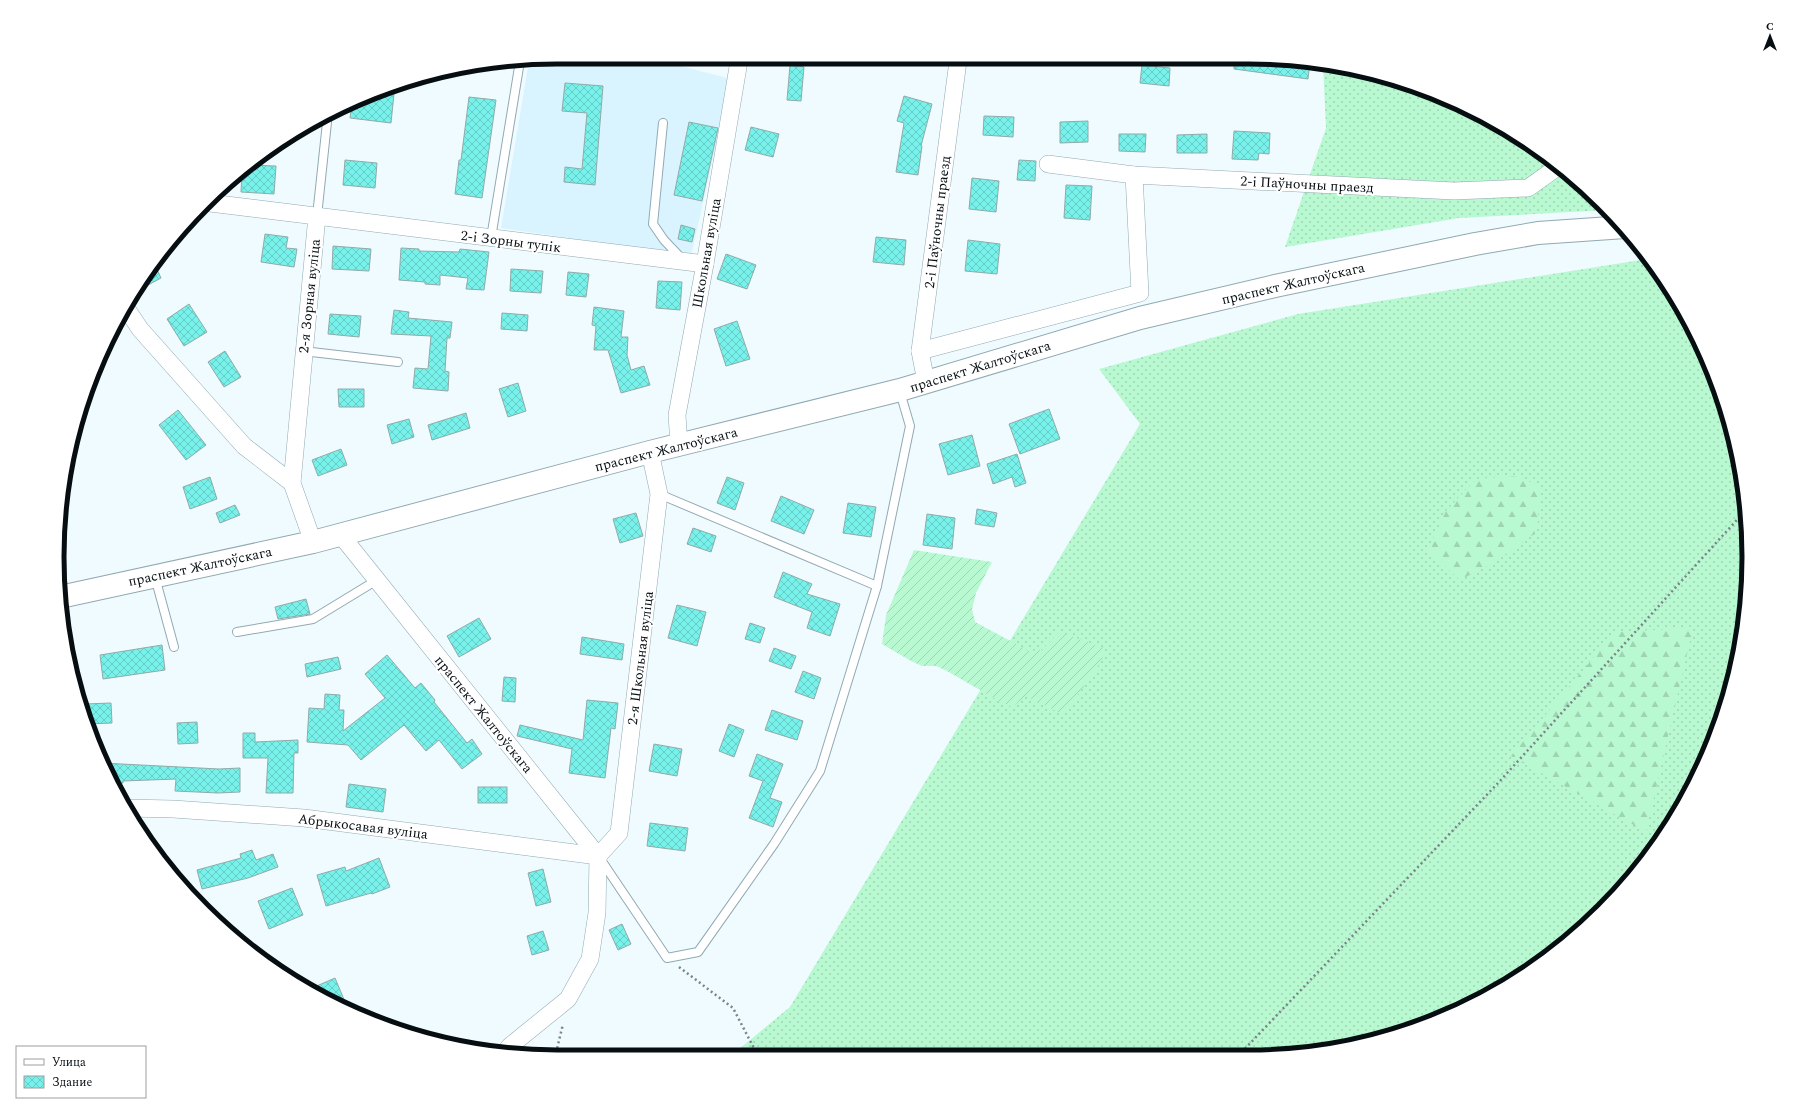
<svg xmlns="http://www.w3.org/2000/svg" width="1806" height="1114" font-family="Spectral,serif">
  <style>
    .built { fill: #d9f4fe }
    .grass { fill: url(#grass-dots) }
    .forest { fill: url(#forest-firs) }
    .garden { fill: url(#garden-furrows) }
    .building { fill: url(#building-cross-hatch); stroke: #90aba8 }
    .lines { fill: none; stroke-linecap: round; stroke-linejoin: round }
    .lane-casing { stroke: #91a9b3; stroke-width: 10 }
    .street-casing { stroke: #91a9b3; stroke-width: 18 }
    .primary-casing { stroke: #91a9b3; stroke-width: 24 }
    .path { stroke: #7a8488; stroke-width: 2.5; stroke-dasharray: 2 3; stroke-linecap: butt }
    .lane { stroke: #fff; stroke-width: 8 }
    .street { stroke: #fff; stroke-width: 17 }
    .primary { stroke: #fff; stroke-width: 22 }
    .labels { text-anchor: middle; stroke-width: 4; stroke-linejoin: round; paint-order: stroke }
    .street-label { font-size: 14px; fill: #060e12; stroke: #fff }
    .rim { fill: none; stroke: #060e12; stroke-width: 5 }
  </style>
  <defs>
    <pattern id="grass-dots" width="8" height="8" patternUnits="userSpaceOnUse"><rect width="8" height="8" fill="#b9f9d1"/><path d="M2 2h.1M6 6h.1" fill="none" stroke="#9ed4b2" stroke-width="1.8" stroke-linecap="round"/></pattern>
    <pattern id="forest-firs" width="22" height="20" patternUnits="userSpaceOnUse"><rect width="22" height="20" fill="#b9f9d1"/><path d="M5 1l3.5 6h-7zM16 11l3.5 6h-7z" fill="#9ed4b2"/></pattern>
    <pattern id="garden-furrows" width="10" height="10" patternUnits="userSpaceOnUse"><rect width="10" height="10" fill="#b9f9d1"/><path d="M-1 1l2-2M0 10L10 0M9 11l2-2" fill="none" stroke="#9ed4b2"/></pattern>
    <pattern id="building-cross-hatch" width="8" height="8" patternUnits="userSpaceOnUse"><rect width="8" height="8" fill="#77f1e9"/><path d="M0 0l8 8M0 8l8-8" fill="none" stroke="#65cdc7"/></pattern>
  </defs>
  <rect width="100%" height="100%" fill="#f0fbff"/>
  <path class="built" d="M529 61H661L731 79 691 256 501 228Z"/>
  <g class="grass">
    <path d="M1323 64 1440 95 1553 160 1607 210 1459 218 1285 247 1326 128Z"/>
    <path d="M1647 259 1682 307 1722 396 1745 492 1748 589 1732 686 1698 778 1646 861 1579 933 1499 990 1379 1040 1282 1056 733 1054 790 1007 1140 424 1099 369 1298 314Z"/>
  </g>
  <g class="forest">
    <path d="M1522 476 1540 489 1537 532 1493 563 1460 580 1428 550 1446 511 1476 479Z"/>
    <path d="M1693 628 1646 832 1511 756 1615 632Z"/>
  </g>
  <path class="garden" d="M914 550 992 562 976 593 972 609 975 622 1029 651 1042 650 1059 632 1104 648 1102 660 1064 715 1026 696 1012 707 999 701 947 671 936 666H922L911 661 882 644 886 615Z"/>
  <g class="building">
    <path d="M1234 61H1310L1308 79 1234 69Z"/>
    <path d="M790 65 804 67 801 101 787 100Z"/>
    <path d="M1142 65 1170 68 1169 86 1140 83Z"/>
    <path d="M565 83 603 86 595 185 564 182 565 167 582 169 587 113 562 111Z"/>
    <path d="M395 84 391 123 350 118 352 102Z"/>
    <path d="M904 96 932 104 921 146H922L918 175 896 172 904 123 897 121Z"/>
    <path d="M469 97 496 100 482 198 455 194 459 160H461Z"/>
    <path d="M984 116 1014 117 1013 137 983 135Z"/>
    <path d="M1088 121V142L1060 143V122Z"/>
    <path d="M689 122 718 128 702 201 674 195Z"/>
    <path d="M751 127 779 134 773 157 745 150Z"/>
    <path d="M1234 131 1270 133 1269 154 1259 153 1258 160 1232 159Z"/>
    <path d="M1119 134H1146L1145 152 1119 151Z"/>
    <path d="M1207 134V153H1177V135Z"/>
    <path d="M345 160 377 163 375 188 343 185Z"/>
    <path d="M1019 160 1036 161 1035 181 1017 180Z"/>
    <path d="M248 165 276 166 274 194 241 192 242 171Z"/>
    <path d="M972 178 999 181 996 212 969 209Z"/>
    <path d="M1066 185 1092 186 1090 220 1064 218Z"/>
    <path d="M681 225 695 229 692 242 678 239Z"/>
    <path d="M265 234 288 237 286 248 297 249 294 267 261 262Z"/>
    <path d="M876 237 906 240 904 265 873 262Z"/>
    <path d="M968 240 1000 244 997 274 965 271Z"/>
    <path d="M333 246 371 249 369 271 332 269Z"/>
    <path d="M401 248 419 249V251L459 252 460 249 489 252 484 290 466 289 468 278 440 275V285L425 284V282L399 280Z"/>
    <path d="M726 254 756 265 747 289 717 279Z"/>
    <path d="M154 263 161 278 137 291 148 272Z"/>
    <path d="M511 269 543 271 541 293 510 291Z"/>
    <path d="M568 272 589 274 586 297 566 295Z"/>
    <path d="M658 281 682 282 680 310 656 308Z"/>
    <path d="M189 304 207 332 184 346 167 319Z"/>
    <path d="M594 307 624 311 621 337H628L627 355 631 370 644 366 650 385 621 393 608 350H594L596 326 592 325Z"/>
    <path d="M394 310 409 312 408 318 452 322 450 338H447L445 371 449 372 448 391 413 388 415 368 428 369 431 336 391 334Z"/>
    <path d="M502 313 528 315 527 331 501 329Z"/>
    <path d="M330 314 361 316 359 337 328 334Z"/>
    <path d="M737 321 750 359 726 366 714 329Z"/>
    <path d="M225 351 241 377 224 387 208 362Z"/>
    <path d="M518 383 526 411 508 417 499 389Z"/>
    <path d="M338 389H364V407H339Z"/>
    <path d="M1049 409 1060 439 1020 454 1009 424Z"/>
    <path d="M178 410 206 445 186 460 159 425Z"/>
    <path d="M466 413 470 428 432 440 428 425Z"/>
    <path d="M409 419 414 437 392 444 387 425Z"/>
    <path d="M972 435 980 466 948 475 939 444Z"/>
    <path d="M341 449 347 465 318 476 312 460Z"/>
    <path d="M1017 454 1026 483 1015 487 1012 477 993 484 987 464Z"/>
    <path d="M210 477 217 499 190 509 183 487Z"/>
    <path d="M727 477 744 483 735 510 717 503Z"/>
    <path d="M781 496 814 510 804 534 771 521Z"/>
    <path d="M848 503 876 507 871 537 843 533Z"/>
    <path d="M235 505 240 515 220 523 216 513Z"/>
    <path d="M977 509 997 513 994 527 975 524Z"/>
    <path d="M636 513 643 536 620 543 613 519Z"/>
    <path d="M927 514 955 518 952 549 923 545Z"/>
    <path d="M693 528 716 536 711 552 687 544Z"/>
    <path d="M783 572 812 584 807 594 840 604 830 636 807 628 812 612 774 597Z"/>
    <path d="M306 599 310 614 278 619 275 607Z"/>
    <path d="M677 605 706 612 697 646 668 638Z"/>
    <path d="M479 618 491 639 459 657 447 636Z"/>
    <path d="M750 623 765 628 760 643 745 639Z"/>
    <path d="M582 637 624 644 622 660 580 654Z"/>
    <path d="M162 645 165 670 103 679 100 655Z"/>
    <path d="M774 648 796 656 791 669 769 661Z"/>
    <path d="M387 655 415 688 421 683 435 700 434 702 467 743 472 739 482 754 462 769 439 740 426 751 404 725 361 760 348 745 307 742 309 708 324 709 325 694 340 695 339 710H344L343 731 385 698 365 674Z"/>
    <path d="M338 657 341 669 307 677 305 664Z"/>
    <path d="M803 671 821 678 814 699 795 692Z"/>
    <path d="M504 677 516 678 515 702 502 701Z"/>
    <path d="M587 700 618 703 615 729 611 728 605 778 569 773 572 749 517 736 520 725 583 740Z"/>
    <path d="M111 703 112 723 86 724 85 704Z"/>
    <path d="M772 710 803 721 797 740 765 730Z"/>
    <path d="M197 722 198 743 178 744 177 723Z"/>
    <path d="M729 724 744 730 734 757 719 751Z"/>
    <path d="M243 733H255V742L298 740V753H294L293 793H266L268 758H243Z"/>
    <path d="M654 744 682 749 677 776 649 771Z"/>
    <path d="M757 754 783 764 770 798 782 802 773 827 749 818 763 781 749 776Z"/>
    <path d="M102 763 219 769 240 768V792L218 793 175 791 176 779 123 781V783L112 784Z"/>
    <path d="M349 784 386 789 383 812 346 807Z"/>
    <rect x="478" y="787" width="29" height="16"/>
    <path d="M650 823 688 828 685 851 647 846Z"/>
    <path d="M252 850 256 860 273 854 278 867 248 878 202 889 197 870 241 858 240 854Z"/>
    <path d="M379 858 390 887 372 894 371 893 326 906 317 875 345 867 346 871Z"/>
    <path d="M543 869 551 902 536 906 528 873Z"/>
    <path d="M292 888 303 915 269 929 258 901Z"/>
    <path d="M622 924 631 944 618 950 609 930Z"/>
    <path d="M543 931 549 950 532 955 527 936Z"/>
    <path d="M335 978 348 1009 312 988Z"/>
  </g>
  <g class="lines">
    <g class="lane-casing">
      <g id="lane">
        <path d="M663 123 653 224 664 240 683 260"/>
        <path d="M317 216 328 113"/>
        <path d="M491 238 520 61"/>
        <path d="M303 351 398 362"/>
        <path d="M659 494 877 586"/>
        <path d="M155 577 174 647"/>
        <path d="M237 632 313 619 377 580"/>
        <path d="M601 860 667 958 698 952 774 844 820 771 877 586 910 426 900 392"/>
      </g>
    </g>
    <g class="street-casing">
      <g id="street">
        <path d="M1048 164 1134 175 1454 191 1528 188 1559 166"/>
        <path d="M210 203 705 264"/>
        <path d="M126 308 140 329 244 446 292 483 313 542"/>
        <path d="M920 351 1140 293 1134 175"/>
        <path d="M926 382 920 351 958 61"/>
        <path d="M679 445 677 415 705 264 739 61"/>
        <path d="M292 483 317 216"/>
        <path d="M340 534 598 856"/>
        <path d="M127 808 173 809 304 818 598 856"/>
        <path d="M598 856 619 833 659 494 650 452"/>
        <path d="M504 1053 510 1046 568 999 590 959 597 913 598 856"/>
      </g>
    </g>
    <g class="primary-casing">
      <path id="primary" d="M60 597 313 542 650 452 900 390 1140 318 1275 286 1475 244 1538 233 1625 227"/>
    </g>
    <g class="path">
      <path d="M679 967 733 1008 757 1054"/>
      <path d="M556 1053 563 1024"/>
      <path d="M1238 1056 1499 782 1745 511"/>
    </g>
    <use href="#lane" class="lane"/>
    <use href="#street" class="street"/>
    <use href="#primary" class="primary"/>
  </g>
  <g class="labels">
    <g class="street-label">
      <text transform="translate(1307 184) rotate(3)" y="5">2-і Паўночны праезд</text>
      <text transform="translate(937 222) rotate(-83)" y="5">2-і Паўночны праезд</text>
      <text transform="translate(511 241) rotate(7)" y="5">2-і Зорны тупік</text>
      <text transform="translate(706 253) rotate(-80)" y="5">Школьная вуліца</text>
      <text transform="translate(1293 283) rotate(-13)" y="5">праспект Жалтоўскага</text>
      <text transform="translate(309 296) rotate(-84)" y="5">2-я Зорная вуліца</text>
      <text transform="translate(980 366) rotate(-17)" y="5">праспект Жалтоўскага</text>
      <text transform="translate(666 449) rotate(-14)" y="5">праспект Жалтоўскага</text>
      <text transform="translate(200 566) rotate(-12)" y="5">праспект Жалтоўскага</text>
      <text transform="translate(640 658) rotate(-83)" y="5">2-я Школьная вуліца</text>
      <text transform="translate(484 714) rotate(51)" y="5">праспект Жалтоўскага</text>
      <text transform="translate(363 826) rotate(7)" y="5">Абрыкосавая вуліца</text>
    </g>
  </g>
  <path d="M0 0H1806V1114H0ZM557 64H1249A493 493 0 0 1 1742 557V557A493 493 0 0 1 1249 1050H557A493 493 0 0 1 64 557V557A493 493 0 0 1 557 64Z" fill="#fff" fill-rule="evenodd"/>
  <path class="rim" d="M557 64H1249A493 493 0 0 1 1742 557V557A493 493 0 0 1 1249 1050H557A493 493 0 0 1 64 557V557A493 493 0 0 1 557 64Z"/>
  <rect x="16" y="1046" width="130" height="52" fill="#ffffff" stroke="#9b9fa0"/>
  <rect x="24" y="1059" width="20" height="6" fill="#ffffff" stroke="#9b9fa0"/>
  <text x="52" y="1066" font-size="12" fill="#060e12">Улица</text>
  <rect x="24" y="1076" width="20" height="12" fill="url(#building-cross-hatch)" stroke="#9b9fa0"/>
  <text x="52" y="1086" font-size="12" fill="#060e12">Здание</text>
  <g transform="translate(1770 36)" stroke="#ffffff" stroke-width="3" paint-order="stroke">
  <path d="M0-3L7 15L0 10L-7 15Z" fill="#060e12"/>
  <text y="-6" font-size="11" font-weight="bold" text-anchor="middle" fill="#060e12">С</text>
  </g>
</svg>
